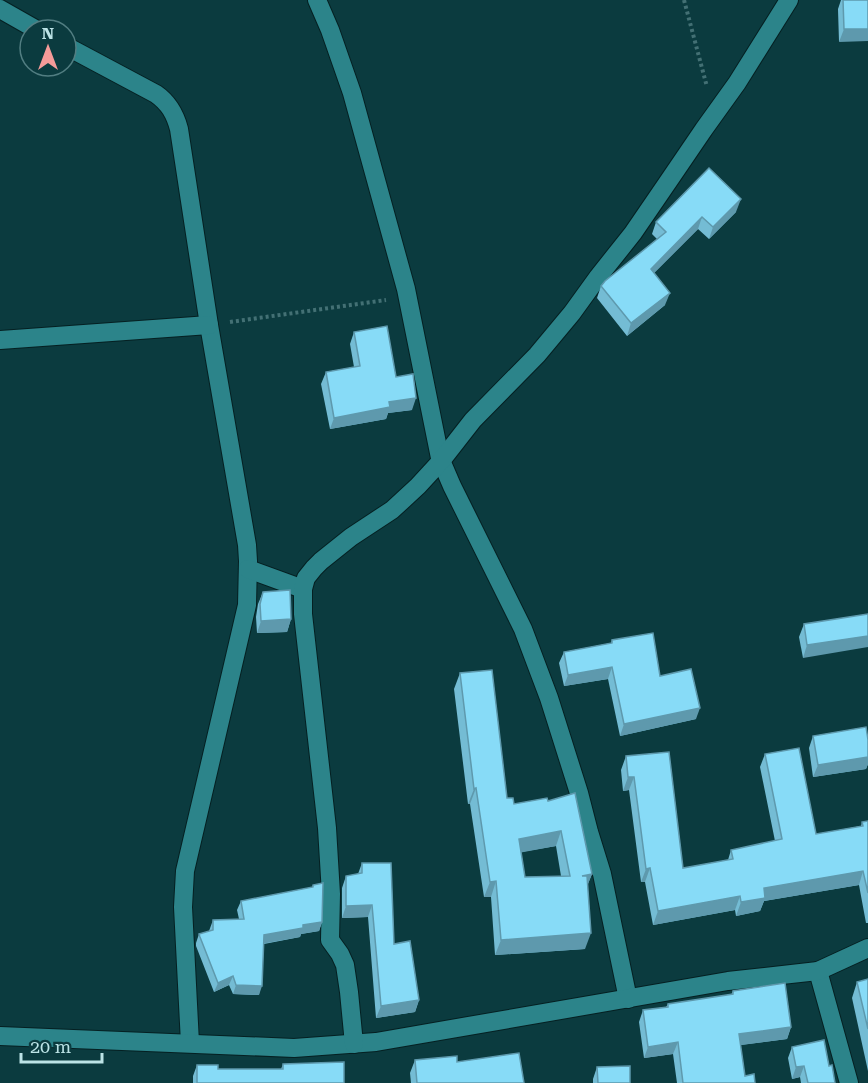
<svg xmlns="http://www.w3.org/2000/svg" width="868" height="1083" font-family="'Roboto Serif',serif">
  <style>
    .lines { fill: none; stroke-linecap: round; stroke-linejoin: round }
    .street-casing { stroke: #052022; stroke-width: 20 }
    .path { stroke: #437074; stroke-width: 4; stroke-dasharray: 3 3; stroke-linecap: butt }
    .street { stroke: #2c848a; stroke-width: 18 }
    .wall { fill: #74bcd4; fill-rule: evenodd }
    .shaded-wall { fill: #5e99ad }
    .building { fill: #87dbf7; stroke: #5e99ad; stroke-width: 1.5; fill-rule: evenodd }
  </style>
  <rect width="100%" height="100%" fill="#0b3b3f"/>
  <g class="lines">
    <g class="street-casing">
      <g id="street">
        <path d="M317 0 330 30 352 93 406 289 440 458 452 486 523 629 549 698 579 793 589 832 602 874 628 999"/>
        <path d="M0 9 37 30"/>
        <path d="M66 46 156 94C169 103 175 114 179 129L209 325 247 545 248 561 247 605 185 871 183 907 190 1043"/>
        <path d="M0 340 209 325"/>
        <path d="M248 569 303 589"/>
        <path d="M818 971 849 1083"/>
        <path d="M0 1036 294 1048 376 1042 728 981 818 971 868 948"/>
        <path d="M354 1044 349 992 345 965 340 954 330 940 331 894 327 828 303 614V589L306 578 314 568 321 561 351 537 392 510 418 486 441 461 473 420 537 355 572 313 598 277 633 233 672 176 704 129 737 83 789 0"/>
      </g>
    </g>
    <g class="path">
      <path d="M684 0 707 87"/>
      <path d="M230 322 386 300"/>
    </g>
    <use href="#street" class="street"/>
  </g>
  <g class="wall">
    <path d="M841 0H868L839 42 838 9Z"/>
    <path d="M736 212 709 239 698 229 654 273 665 305 627 336 597 298 601 286 657 239 652 234 656 222Z"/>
    <path d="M354 332 396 377 412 410 388 413 386 419 330 429 321 384 326 372 354 367 350 344Z"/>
    <path d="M263 592 291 619 287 632 257 633 256 617 258 604Z"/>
    <path d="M868 614 803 658 799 637 804 624Z"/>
    <path d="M612 640 660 676 696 719 620 736 608 679 564 686 559 663 564 652 611 643Z"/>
    <path d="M460 673 507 798 514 804 548 801 592 874 587 886 585 949 495 955 491 897H484L470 804H468L454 689ZM556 846 561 876 525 877 521 852Z"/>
    <path d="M813 736 868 740V764L866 769 813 777 809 748Z"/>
    <path d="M765 754 816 834 861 826 862 822 868 821V923H866L859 885 764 901 760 911 736 916 735 910 653 925 645 882H641L629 790 623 791 621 770 626 756 683 868 728 860 731 850 775 841 760 767Z"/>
    <path d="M362 863 394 944 419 1000 415 1012 376 1018 368 917 342 918V888L346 876 358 874Z"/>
    <path d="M313 885 322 922 319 931 301 934 300 937 264 944 259 995 233 994 229 985 214 992 196 946V943L199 934 209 931 213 920 239 919 237 910 241 901 312 888Z"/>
    <path d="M868 979V1071L852 998 857 982Z"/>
    <path d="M733 991 791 1027 787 1039 740 1045 745 1076 755 1083H677L673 1054 644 1058 639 1022 643 1010 666 1007 668 1004 731 995Z"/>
    <path d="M792 1047 829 1066 835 1083H801L800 1077 792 1079 788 1058Z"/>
    <path d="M415 1060 457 1062 524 1083H411L410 1073Z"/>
    <path d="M283 1064 344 1083H193V1076L197 1065 218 1069H281Z"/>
    <path d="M597 1067 630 1083H593V1079Z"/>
  </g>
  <g class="shaded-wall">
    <path d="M844 29H868V41L839 42Z"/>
    <path d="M741 199 736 212 709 239 713 227Z"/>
    <path d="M702 217 698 229 646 281 651 269Z"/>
    <path d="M670 293 665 305 627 336 631 323Z"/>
    <path d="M416 398 412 410 388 413 386 419 330 429 334 418 389 402Z"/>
    <path d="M291 619 287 632 257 633 261 621Z"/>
    <path d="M868 636V647L803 658 807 645Z"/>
    <path d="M612 667 608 679 564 686 568 675Z"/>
    <path d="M700 708 696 719 620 736 624 724Z"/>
    <path d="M868 757V764L866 769 813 777 818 765Z"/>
    <path d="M628 777H634L629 790 623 791Z"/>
    <path d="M476 788 470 804H468L474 789Z"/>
    <path d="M561 831 556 846 513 854 519 839Z"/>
    <path d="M650 868 645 882H641L646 869Z"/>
    <path d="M863 871 859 885 764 901 760 911 736 916 741 902 764 888Z"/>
    <path d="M592 874 586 889 582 876Z"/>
    <path d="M496 881 491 897H484L490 882Z"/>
    <path d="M740 896 735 910 653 925 658 911Z"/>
    <path d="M372 905 368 917 342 918 346 906Z"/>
    <path d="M322 922 319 931 301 934 300 937 261 944 264 935 303 925Z"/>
    <path d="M591 933 585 949 495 955 501 940Z"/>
    <path d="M233 976 229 985 214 992 218 983Z"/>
    <path d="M236 985 262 986 259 995 233 994Z"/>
    <path d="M419 1000 415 1012 376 1018 381 1006Z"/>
    <path d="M791 1027 787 1039 734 1046 739 1034Z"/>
    <path d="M678 1042 673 1054 644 1058 648 1047Z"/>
    <path d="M804 1066 800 1077 792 1079 796 1067Z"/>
  </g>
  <g class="building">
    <path d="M843 0H868V29H844Z"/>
    <path d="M709 168 741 199 713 227 702 217 651 269 670 293 631 323 601 286 605 281 666 232 656 222Z"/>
    <path d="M387 326 396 377 413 374 416 398 389 402 390 407 334 418 326 372 360 366 354 332Z"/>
    <path d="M290 590 291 619 261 621 260 604 263 592Z"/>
    <path d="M868 614V636L807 645 804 624Z"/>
    <path d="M653 633 660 676 691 669 700 708 624 724 612 667 568 675 564 652 612 643V640Z"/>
    <path d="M492 670 507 798H513L514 804 547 798 548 801 575 793 592 874 582 876H587L591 933 501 940 496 881 490 882 476 788 474 789 460 673ZM561 831 570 876 525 877 519 839Z"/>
    <path d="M866 727 868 740V757L818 765 813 736Z"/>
    <path d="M799 748 816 834 863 826 862 822 868 821V893L863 871 764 888 765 898 741 902 740 896 658 911 650 868 646 869 634 777H628L626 756 669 752 683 868 733 859 731 850 782 839 765 754Z"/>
    <path d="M362 863H391L394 944 410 941 419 1000 381 1006 372 905 346 906V876L362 873Z"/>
    <path d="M323 883 322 922 303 925V928L264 935 262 986 236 985 233 976 218 983 200 937 199 934 213 930V920L244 919 241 901 313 887V885Z"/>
    <path d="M868 979V1029L857 982Z"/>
    <path d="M785 983 791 1027 739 1034 745 1076 754 1074 755 1083H683L678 1042 648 1047 643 1010 668 1007V1004L733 994V991Z"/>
    <path d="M824 1040 829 1066 832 1065 835 1083H808L804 1066 796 1067 792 1047Z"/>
    <path d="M519 1053 524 1083H417L415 1060 457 1056V1062Z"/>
    <path d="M344 1062V1083H197V1065H218V1069H283V1064Z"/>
    <path d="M630 1066V1083H598L597 1067Z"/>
  </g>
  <g transform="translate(48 48)"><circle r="28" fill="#0b3b3f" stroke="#527e82" stroke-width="1.5"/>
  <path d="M0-4.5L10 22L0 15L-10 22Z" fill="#f59b99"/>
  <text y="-9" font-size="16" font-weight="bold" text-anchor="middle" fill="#bce3e6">N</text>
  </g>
  <path d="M21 1053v9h81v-9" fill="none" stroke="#bce3e6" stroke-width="3"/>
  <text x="30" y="1053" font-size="18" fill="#bce3e6" stroke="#0b3b3f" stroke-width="4.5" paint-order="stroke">20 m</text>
</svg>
